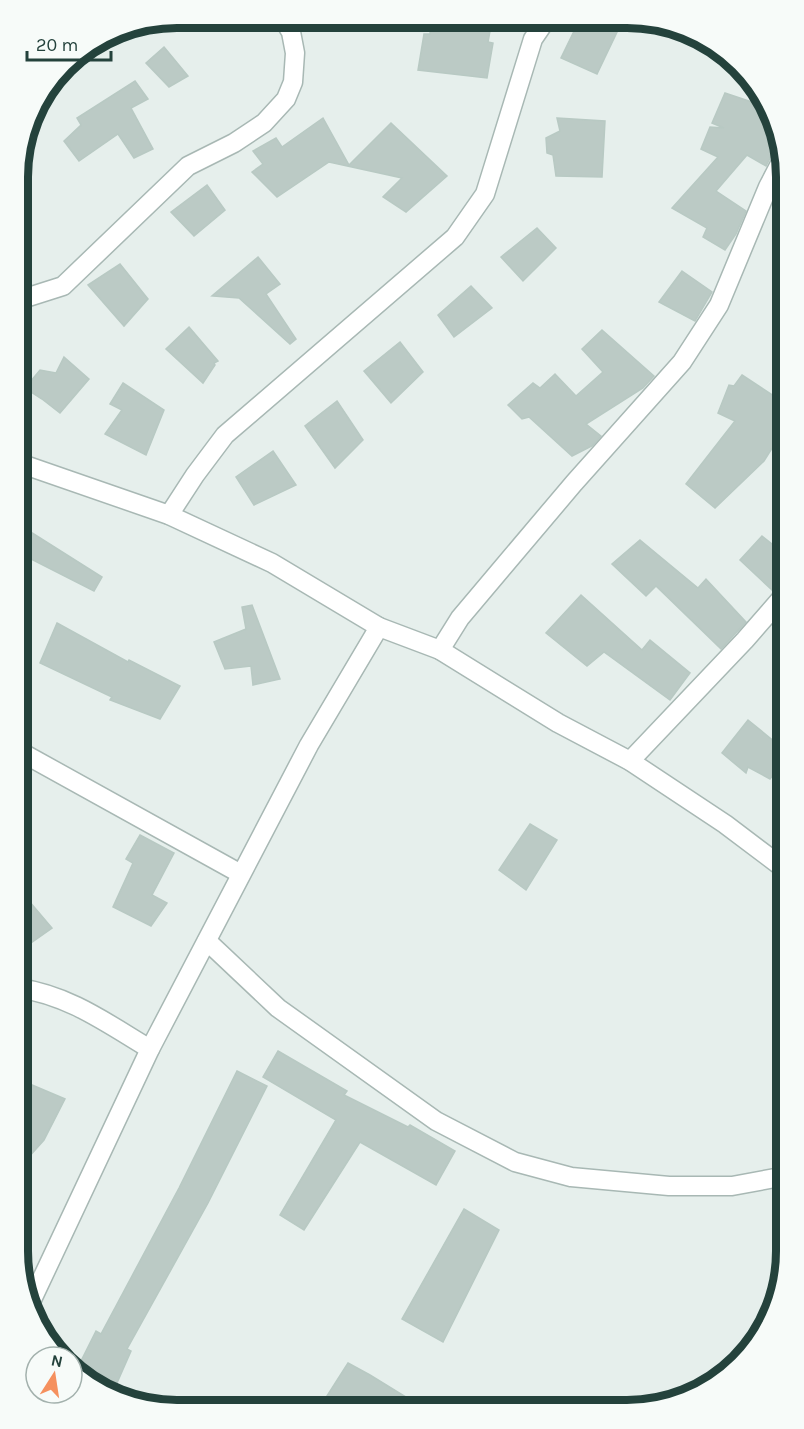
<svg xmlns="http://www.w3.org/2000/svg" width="804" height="1429" font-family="Karla,sans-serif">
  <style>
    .building { fill: #bbcac5; stroke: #b8c9c3; stroke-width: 1.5 }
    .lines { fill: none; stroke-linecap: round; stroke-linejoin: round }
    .minor-casing { stroke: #a8b8b4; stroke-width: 21 }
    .minor { stroke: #fff; stroke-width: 18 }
    .rim { fill: none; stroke: #24423c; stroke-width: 8 }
  </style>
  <rect width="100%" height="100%" fill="#e6efec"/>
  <g class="building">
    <path d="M431 20H492L488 42 493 43 487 78 418 70 424 34H430Z"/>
    <path d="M579 21H593L619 28 597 74 561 58Z"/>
    <path d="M164 47 188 76 169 87 146 63Z"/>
    <path d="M135 81 148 99 131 108 153 149 134 158 118 134 79 161 64 141 81 125 77 118Z"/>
    <path d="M725 93 764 106 774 121 768 132 779 136 780 139 766 166 747 155 716 191 746 211 736 234 725 250 703 237 707 228 672 208 718 157 701 149 710 127 724 128 712 123Z"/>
    <path d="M323 118 349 165 391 123 447 176 406 212 383 197 402 178 329 162 277 197 252 172 263 164 253 151 276 138 282 147Z"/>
    <path d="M557 118 605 121 602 177 556 176 553 155 547 153 546 138 560 131Z"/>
    <path d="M207 185 225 210 194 236 171 212Z"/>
    <path d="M537 228 556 248 523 281 501 257Z"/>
    <path d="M258 257 280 284 266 294 296 339 290 344 239 298 212 296Z"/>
    <path d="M120 264 148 299 124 326 88 285Z"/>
    <path d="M682 271 712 292 695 321 659 302Z"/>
    <path d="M471 286 492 308 454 337 438 315Z"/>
    <path d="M189 327 218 361 214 363 215 365 203 383 166 349Z"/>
    <path d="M602 330 654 376 643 388 586 424 601 436 592 446 572 456 529 417 522 419 508 405 533 383 540 388 555 374 576 396 603 372 582 349Z"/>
    <path d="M400 342 423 372 391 403 364 371Z"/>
    <path d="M64 357 89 379 60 413 42 399 25 388 40 370 56 373Z"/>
    <path d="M742 375 786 404V426L764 461 715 508 686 484 735 421 718 413 729 385 734 386Z"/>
    <path d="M123 383 164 410 146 455 105 434 122 410 110 404Z"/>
    <path d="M337 401 363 440 335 468 305 426Z"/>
    <path d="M273 451 296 485 254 505 236 477Z"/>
    <path d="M29 531 102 577 94 591 19 553Z"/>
    <path d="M762 536 786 555V582L778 585 773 591 740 560Z"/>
    <path d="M640 540 698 588 706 579 746 622 721 649 656 586 646 596 612 564Z"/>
    <path d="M581 595 642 650 650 640 690 673 670 700 604 652 587 666 546 633Z"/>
    <path d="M252 605 280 679 253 685 251 666 225 669 214 642 246 629 242 607Z"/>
    <path d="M57 623 128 662 129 660 180 686 160 719 110 700 112 697 40 663Z"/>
    <path d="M748 720 786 751V758L770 779 748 767 746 773 722 753Z"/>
    <path d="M530 824 557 840 526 890 499 870Z"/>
    <path d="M140 835 174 853 152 895 167 903 151 926 113 907 133 863 126 859Z"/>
    <path d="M18 888 52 928 18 952Z"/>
    <path d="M278 1051 347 1091 344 1095 408 1127 410 1125 455 1151 436 1185 360 1142 304 1230 280 1215 336 1120 263 1077Z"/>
    <path d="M237 1071 267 1086 208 1203 127 1349 131 1351 113 1392 80 1378 76 1371 96 1331 101 1334 179 1188Z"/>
    <path d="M25 1082 65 1099 44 1140 18 1169V1098Z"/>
    <path d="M464 1209 499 1230 443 1342 402 1319Z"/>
    <path d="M348 1363 370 1375 427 1410H318Z"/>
  </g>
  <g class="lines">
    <g class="minor-casing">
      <g id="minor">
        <path d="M19 300 63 286 188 166 234 143 264 123 286 99 293 82 295 53 291 32 283 19"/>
        <path d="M19 463 169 515 272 563 379 627 440 650 558 723 630 761 725 824 786 870"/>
        <path d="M169 515 195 475 225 435 455 237 485 194 533 39 546 20"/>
        <path d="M440 650 460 618 503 567 574 483 682 362 719 305 768 187 783 158"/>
        <path d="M19 751 241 874"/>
        <path d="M630 761 745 640 786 593"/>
        <path d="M207 941 278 1008 436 1121 515 1162 571 1177 669 1186H732L786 1176"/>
        <path d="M18 988C69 995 108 1024 150 1049"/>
        <path d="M29 1306 150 1049 309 745 379 627"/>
      </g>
    </g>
    <use href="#minor" class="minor"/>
  </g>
  <path d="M0 0H804V1429H0ZM177 28H627A149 149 0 0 1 776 177V1251A149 149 0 0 1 627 1400H177A149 149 0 0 1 28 1251V177A149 149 0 0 1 177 28Z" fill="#f7fbf9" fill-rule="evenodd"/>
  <path class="rim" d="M177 28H627A149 149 0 0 1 776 177V1251A149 149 0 0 1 627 1400H177A149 149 0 0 1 28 1251V177A149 149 0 0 1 177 28Z"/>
  <g transform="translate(54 1375) rotate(12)"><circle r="28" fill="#f7fbf9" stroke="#a3b1ad" stroke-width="1.5"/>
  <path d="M0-4.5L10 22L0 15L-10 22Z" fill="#f5905e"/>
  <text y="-9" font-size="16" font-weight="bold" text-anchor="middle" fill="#24423c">N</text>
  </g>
  <path d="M27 51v9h84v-9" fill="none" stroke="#24423c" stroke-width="3"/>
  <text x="36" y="51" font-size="18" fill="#24423c" stroke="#f7fbf9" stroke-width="4.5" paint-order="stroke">20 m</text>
</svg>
